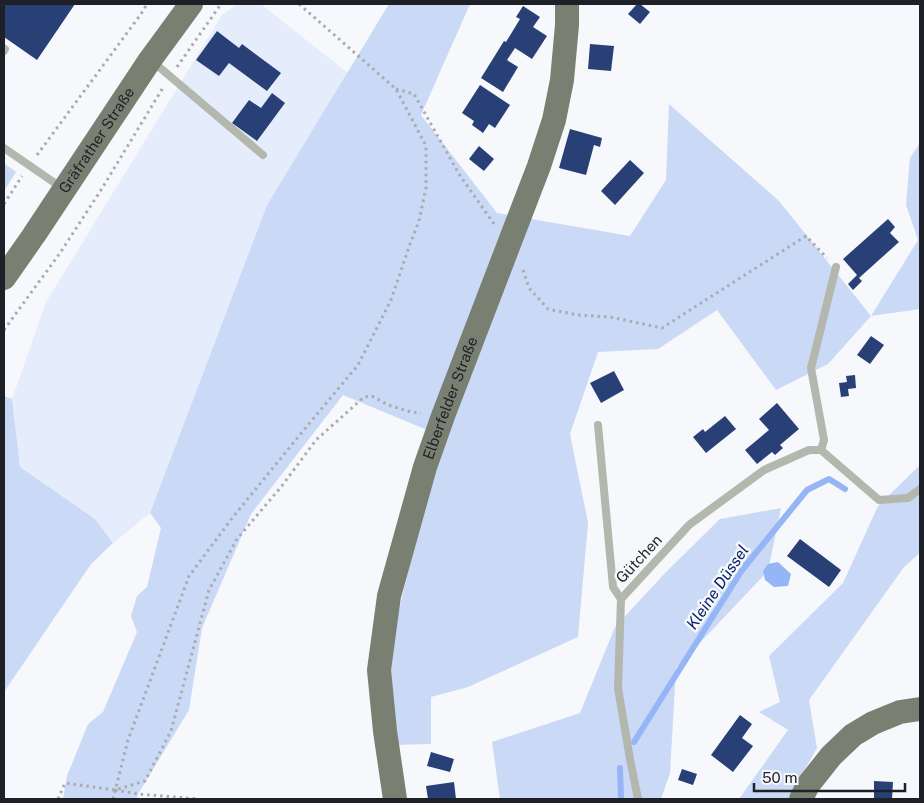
<svg xmlns="http://www.w3.org/2000/svg" width="924" height="803" font-family="'Public Sans',sans-serif">
  <style>
    .built { fill: #e5edfc }
    .green { fill: #cad9f6 }
    .water { fill: #96b5f4 }
    .lines { fill: none; stroke-linecap: round; stroke-linejoin: round }
    .stream { stroke: #96b5f4; stroke-width: 6 }
    .building { fill: #284076 }
    .path { stroke: #a8abb0; stroke-width: 3; stroke-dasharray: 2.5 4; stroke-linecap: butt }
    .lane { stroke: #b3b7ae; stroke-width: 8 }
    .primary { stroke: #7a8071; stroke-width: 24 }
    .labels { text-anchor: middle; stroke-width: 5; stroke-linejoin: round; paint-order: stroke }
    .street-label { font-size: 15px; fill: #1d2027; stroke: #f6f8fc }
    .water-label { font-size: 16px; font-style: italic; fill: #0a246a; stroke: #f6f8fc }
  </style>
  <rect width="100%" height="100%" fill="#f6f8fc"/>
  <path class="built" d="M237 4H261L348 73 267 205 150 513 113 543 95 519 20 467 12 399 46 302 222 15Z"/>
  <g class="green">
    <path d="M389 4H470L421 115 497 213 630 236 666 180 669 104 779 201 871 316 918 240 906 205 910 158 920 143V309L871 316 828 364 776 390 717 310 658 349 598 352 570 434 588 523 578 637 468 687 431 697V744L395 745 386 663 424 507 444 437 343 395 251 514 202 628 189 710 138 794 137 799H63L67 776 88 724 103 712 137 632 131 616 137 596 147 587 161 528 150 513 267 205Z"/>
    <path d="M4 163 16 172 4 191Z"/>
    <path d="M4 396 12 399 20 467 95 519 113 543 91 564 4 692Z"/>
    <path d="M920 465V553L904 567 809 700 817 748 788 799H739L788 730 759 712 780 702 769 656 843 583 878 506Z"/>
    <path d="M781 508 768 571 676 668 670 773 661 799H500L492 742 580 713 615 627 667 571 720 519Z"/>
  </g>
  <path class="water" d="M778 562 791 574 788 586 774 587 765 580 763 571 768 564Z"/>
  <g class="lines">
    <g class="stream">
      <path d="M634 742 742 570 807 490 829 479 845 489"/>
      <path d="M620 768 621 799"/>
    </g>
  </g>
  <g class="building">
    <path d="M5 4H75L37 60 4 37V6Z"/>
    <path d="M637 4H640L650 12 640 24 628 14Z"/>
    <path d="M523 6 540 17 533 27 547 36 532 59 515 48 507 60 518 67 503 92 481 78 504 41 506 42 520 19 516 17Z"/>
    <path d="M217 31 239 48 242 44 281 73 267 91 229 63 219 76 196 60Z"/>
    <path d="M590 44 614 46 611 71 588 69Z"/>
    <path d="M480 85 510 105 495 128 489 124 483 133 472 125 474 121 462 113Z"/>
    <path d="M272 93 285 103 257 141 232 123 249 100 261 108Z"/>
    <path d="M570 129 602 138 600 147 594 145 586 175 559 168Z"/>
    <path d="M479 146 494 159 484 171 469 159Z"/>
    <path d="M630 160 644 173 615 205 601 191Z"/>
    <path d="M888 219 895 227 890 233 899 242 859 278 862 281 853 290 848 284 857 275 843 259Z"/>
    <path d="M871 336 884 345 870 364 857 355Z"/>
    <path d="M614 371 624 390 601 403 590 383Z"/>
    <path d="M855 375 856 388 848 389 849 396 841 397 839 383 847 382 846 376Z"/>
    <path d="M777 403 799 429 780 445 783 448 775 455 772 452 757 464 745 450 769 430 759 419Z"/>
    <path d="M725 416 736 429 706 453 693 437 703 429 705 432Z"/>
    <path d="M800 539 841 570 829 587 787 556Z"/>
    <path d="M740 715 752 724 742 738 753 746 733 772 711 755Z"/>
    <path d="M431 752 454 759 450 772 427 766Z"/>
    <path d="M682 769 697 774 693 785 678 780Z"/>
    <path d="M874 781 893 782 892 799H874Z"/>
    <path d="M454 782 456 799H428L426 786Z"/>
  </g>
  <g class="lines">
    <g class="path">
      <path d="M177 67 221 4"/>
      <path d="M396 89 414 94 459 174 494 224"/>
      <path d="M37 155 141 14 147 4"/>
      <path d="M4 204 22 176"/>
      <path d="M523 270 529 288 548 309 578 315 610 317 662 328 806 236 827 258"/>
      <path d="M4 330 60 253 101 190 164 86"/>
      <path d="M115 790 138 794 199 799"/>
      <path d="M58 799 65 783 115 790 145 781 171 731 209 590 237 539 281 487 316 440 364 397 372 396 388 405 411 412 421 413"/>
      <path d="M113 799 128 740 189 576 233 517 303 431 358 365 391 300 410 244 419 221 426 188V146L396 89 299 4"/>
    </g>
    <g class="lane">
      <path d="M4 51 5 49"/>
      <path d="M152 61 263 155"/>
      <path d="M4 148 62 188"/>
      <path d="M598 425 613 587 621 599"/>
      <path d="M821 450 824 440 811 368 836 267"/>
      <path d="M638 799 630 759 618 688 621 599 689 525 764 470 809 450H821L879 500 908 498 920 489"/>
    </g>
    <g class="primary">
      <path id="s1" d="M4 278 34 235 150 60 191 4"/>
      <path id="s2" d="M395 799 385 731 379 670 389 596 425 467 443 416 539 166 554 120 562 80 567 25V4"/>
      <path d="M801 799 808 785 831 756 853 735 873 723 900 712 920 709"/>
    </g>
  </g>
  <g class="labels">
    <g class="street-label">
      <text dy="5" stroke="none"><textPath href="#s1" startOffset="166">Gräfrather Straße</textPath></text>
      <text dy="5" stroke="none"><textPath href="#s2" startOffset="412">Elberfelder Straße</textPath></text>
      <text transform="translate(639 559) rotate(-47)" y="5">Gütchen</text>
    </g>
    <g class="water-label">
      <text transform="translate(717 587) rotate(-56)" y="6">Kleine Düssel</text>
    </g>
  </g>
  <rect width="924" height="803" fill="none" stroke="#1d2027" stroke-width="10"/>
  <path d="M754 783v8h151v-8" fill="none" stroke="#1d2027" stroke-width="2.5"/>
  <text x="762" y="783" font-size="15" fill="#1d2027" stroke="#f6f8fc" stroke-width="4" paint-order="stroke">50 m</text>
</svg>
